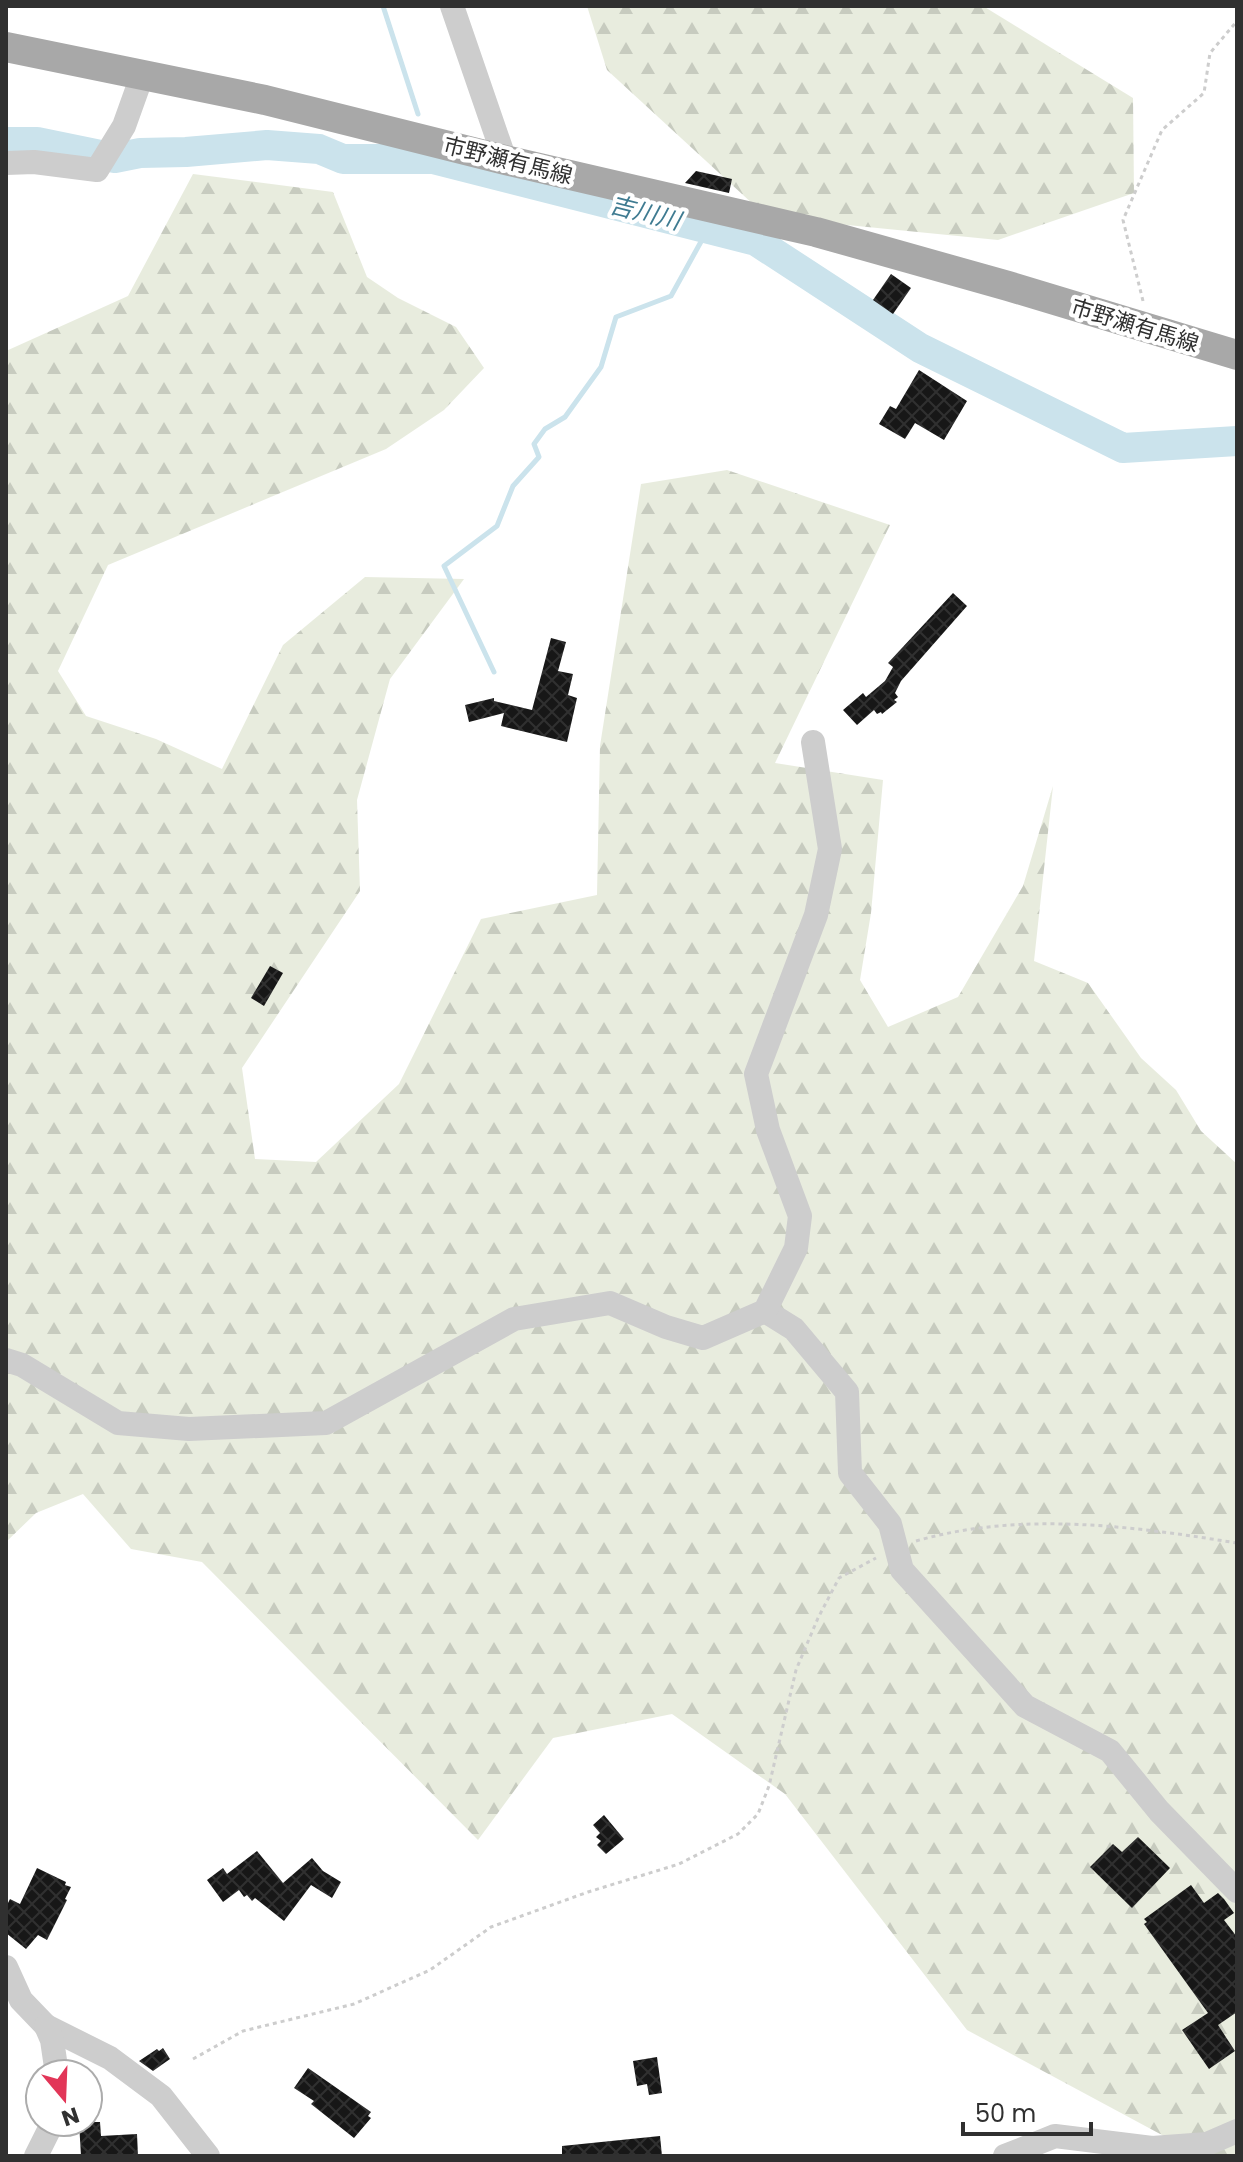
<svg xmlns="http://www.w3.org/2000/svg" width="1243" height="2162" font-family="Poppins,'Noto Sans JP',sans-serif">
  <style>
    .forest { fill: url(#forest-firs) }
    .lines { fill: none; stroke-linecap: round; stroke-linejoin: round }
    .stream { stroke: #cbe3ec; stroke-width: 5 }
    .river { stroke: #cbe3ec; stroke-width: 30 }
    .building { fill: url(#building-cross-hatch) }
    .path { stroke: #cdcdcd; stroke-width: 3; stroke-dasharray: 4 4; stroke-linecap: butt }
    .minor { stroke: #cdcdcd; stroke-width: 24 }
    .major { stroke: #a8a8a8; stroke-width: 30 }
    .labels { text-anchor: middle; stroke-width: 8; stroke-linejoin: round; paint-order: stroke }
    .street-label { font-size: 22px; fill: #303030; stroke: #fff }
    .water-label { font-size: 24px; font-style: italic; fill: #3f7b91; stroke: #fff }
  </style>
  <defs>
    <pattern id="forest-firs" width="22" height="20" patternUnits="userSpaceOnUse" patternTransform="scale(2)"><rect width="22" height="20" fill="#e8ecde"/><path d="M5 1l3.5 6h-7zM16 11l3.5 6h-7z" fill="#c7cbbf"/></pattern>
    <pattern id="building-cross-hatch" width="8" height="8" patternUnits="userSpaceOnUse" patternTransform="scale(2)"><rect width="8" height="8" fill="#171717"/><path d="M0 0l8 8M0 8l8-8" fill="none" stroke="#303030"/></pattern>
  </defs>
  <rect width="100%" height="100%" fill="#fff"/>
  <g class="forest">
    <path d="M587 6H983L1133 98 1134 193 998 240 767 217 607 70Z"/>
    <path d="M193 174 333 192 367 277 398 298 456 327 484 368 444 410 386 449 108 565 58 671 86 716 156 739 222 769 283 645 365 577 464 579 390 679 357 800 360 891 242 1068 255 1159 316 1162 399 1084 481 919 597 895 600 746 641 484 727 470 890 525 775 763 883 780 871 913 860 980 888 1027 958 997 1023 886 1053 786 1034 961 1088 983 1141 1058 1176 1090 1201 1131 1237 1164V2156H1201L967 2030 785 1794 672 1714 553 1738 478 1840 202 1562 131 1549 83 1494 36 1513 6 1542V351L128 296Z"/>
  </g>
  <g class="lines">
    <g class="stream">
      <path d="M383 6 418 114"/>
      <path d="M494 672 444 566 497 526 513 486 539 457 534 444 545 429 565 417 601 367 616 317 671 296 708 229"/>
    </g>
    <path class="river" d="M6 142H37L115 158 140 153 186 152 267 145 319 149 343 159H433L756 241 920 348 1123 448 1237 441"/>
  </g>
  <g class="building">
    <path d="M696 171 732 179 729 193 685 183Z"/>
    <path d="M891 274 911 288 893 314 873 300Z"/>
    <path d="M919 370 967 401 944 440 915 423 905 439 879 424 890 406 896 409Z"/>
    <path d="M953 593 967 606 901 681 895 693 898 697 894 700 897 702 882 714 881 712 877 714 874 710 857 725 843 710 863 693 866 697 885 681 893 667 888 663Z"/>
    <path d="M551 638 566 642 558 671 573 674 568 695 577 698 567 742 501 726 504 713 469 722 465 705 494 698V701L532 710Z"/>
    <path d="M270 966 283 973 264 1006 251 998Z"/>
    <path d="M604 1815 624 1839 606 1854 597 1845 601 1841 596 1837 600 1833 593 1825Z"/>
    <path d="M1138 1837 1170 1868 1132 1908 1090 1867 1113 1844 1122 1852Z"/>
    <path d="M257 1851 283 1883 312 1858 323 1871 341 1882 332 1898 311 1885 284 1921 255 1898 252 1901 247 1895 244 1897 239 1890 223 1902 207 1880 223 1868 227 1874Z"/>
    <path d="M37 1868 66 1882 65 1885 71 1887 65 1899 67 1900 47 1940 38 1935 26 1949 6 1933V1907L10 1899 20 1904Z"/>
    <path d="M1191 1885 1204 1903 1218 1893 1224 1899 1234 1913 1224 1920 1237 1937V2012L1218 2025 1235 2051 1209 2069 1182 2030 1208 2013 1144 1924 1147 1922 1144 1919Z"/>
    <path d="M163 2048 170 2059 153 2071 139 2061 157 2049 159 2051Z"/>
    <path d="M657 2057 662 2093 649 2095 647 2084 637 2086 633 2061Z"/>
    <path d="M308 2068 371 2112 368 2116 371 2118 354 2138 311 2104 314 2101 294 2088Z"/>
    <path d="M79 2122H100L101 2136 137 2134 138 2156H81Z"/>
    <path d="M660 2136 662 2156H562V2146Z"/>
  </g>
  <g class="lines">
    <g class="path">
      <path d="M1143 301 1123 220 1162 130 1204 93 1210 53 1237 21"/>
      <path d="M916 1541C1020 1511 1132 1526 1237 1543"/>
      <path d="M193 2059 243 2031 354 2004 430 1970 491 1927 588 1892 679 1864 738 1834 758 1814 769 1786 796 1670 818 1618 839 1578 876 1558"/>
    </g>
    <g class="minor">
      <path d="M452 6 505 160"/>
      <path d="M6 163 34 162 97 170 124 126 143 73"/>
      <path d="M765 1311 794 1329 847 1392 850 1473 890 1524 902 1570 1025 1706 1110 1751 1159 1811 1237 1891"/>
      <path d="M6 1360 22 1365 118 1423 189 1429 326 1423 514 1319 610 1303 666 1327 703 1338 765 1311 796 1248 800 1216 768 1130 756 1074 816 915 830 849 813 742"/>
      <path d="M6 1967 21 2000 46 2026 110 2058 161 2096 208 2156"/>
      <path d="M46 2026 52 2040 57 2074"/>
      <path d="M36 2156 53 2122"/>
      <path d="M1005 2156 1055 2136 1152 2148 1207 2144 1237 2131"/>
    </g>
    <path class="major" d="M6 47 265 100 505 160 816 232 1008 286 1237 355"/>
  </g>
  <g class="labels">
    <g class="street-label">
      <text transform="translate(508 160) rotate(14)" y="8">市野瀬有馬線</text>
      <text transform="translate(1135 325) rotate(17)" y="8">市野瀬有馬線</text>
    </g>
    <g class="water-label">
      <text transform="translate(645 213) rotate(14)" y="8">吉川川</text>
    </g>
  </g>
  <rect width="1243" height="2162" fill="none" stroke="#303030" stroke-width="16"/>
  <g transform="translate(64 2098) rotate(161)"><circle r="38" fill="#ffffff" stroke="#acacac" stroke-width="2"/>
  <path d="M0-6L14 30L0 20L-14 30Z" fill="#e23658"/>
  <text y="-12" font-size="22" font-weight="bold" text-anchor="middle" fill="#303030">N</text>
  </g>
  <path d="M963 2122v12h128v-12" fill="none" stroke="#303030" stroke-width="4"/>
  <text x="975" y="2122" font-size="24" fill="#303030" stroke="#ffffff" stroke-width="6" paint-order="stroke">50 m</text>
</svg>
